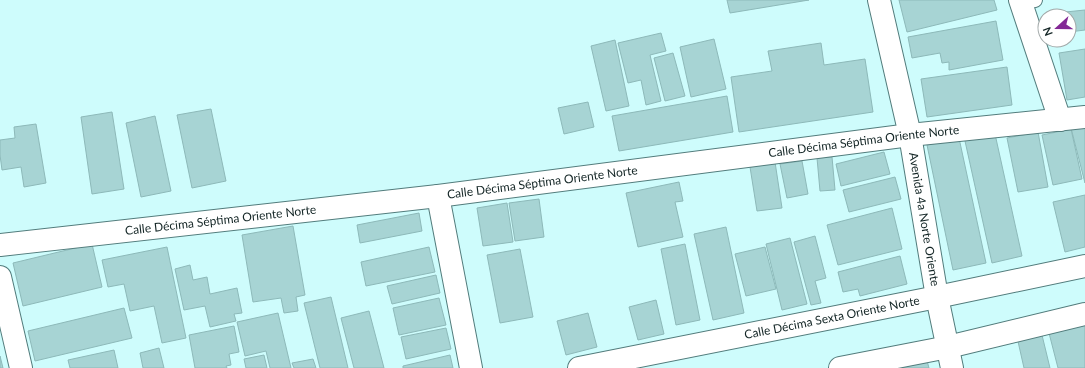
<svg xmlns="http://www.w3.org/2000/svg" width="1085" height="368" font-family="Lato,sans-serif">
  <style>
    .building { fill: #a7d4d4; stroke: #8db9b9 }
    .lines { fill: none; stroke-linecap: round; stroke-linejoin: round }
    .service-casing { stroke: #527c7c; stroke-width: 16 }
    .minor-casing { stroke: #527c7c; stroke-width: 24 }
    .service { stroke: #fff; stroke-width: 14 }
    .minor { stroke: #fff; stroke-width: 22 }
    .labels { text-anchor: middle; stroke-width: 3; stroke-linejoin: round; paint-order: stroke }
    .street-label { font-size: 12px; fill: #132525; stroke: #fff }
  </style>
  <rect width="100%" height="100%" fill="#cefcfc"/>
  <g class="building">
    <path d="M727 0H809L730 13Z"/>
    <path d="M899 0H994L997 10 907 32Z"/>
    <path d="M1085 10V30L1069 32V16H1046V14Z"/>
    <path d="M996 21 1003 60 949 70V62L942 63 940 53 912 58 908 37Z"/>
    <path d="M661 33 666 51 650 55 661 101 646 105 641 80 628 83 618 43Z"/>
    <path d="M714 39 726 89 691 97 680 47Z"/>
    <path d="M615 40 629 106 606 111 591 46Z"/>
    <path d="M821 43 824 65 865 59 873 112 739 132 731 77 772 71 768 51Z"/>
    <path d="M1085 49V97L1067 100 1059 53Z"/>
    <path d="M673 53 685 96 665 101 654 58Z"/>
    <path d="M1007 67 1012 105 927 117 921 79Z"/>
    <path d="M727 96 733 132 619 151 612 116Z"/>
    <path d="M588 102 594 127 564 134 558 108Z"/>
    <path d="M211 109 226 181 192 188 177 115Z"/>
    <path d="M112 112 124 189 92 194 81 117Z"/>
    <path d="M155 116 171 191 141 197 126 123Z"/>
    <path d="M36 124 46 183 24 187 21 167 2 170 0 155V140L15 138 14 127Z"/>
    <path d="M1085 124V183L1071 128Z"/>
    <path d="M1071 129 1082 179 1053 185 1042 135Z"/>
    <path d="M1038 132 1048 187 1018 192 1007 138Z"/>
    <path d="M995 134 1022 256 992 263 965 141Z"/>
    <path d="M959 138 986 263 953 270 927 145Z"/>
    <path d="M884 152 890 174 841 186 836 164Z"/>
    <path d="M832 157 835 190 820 191 817 158Z"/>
    <path d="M802 161 808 194 787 198 780 164Z"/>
    <path d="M775 162 782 208 757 211 750 167Z"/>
    <path d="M895 177 901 199 849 212 843 190Z"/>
    <path d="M679 182 683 201 675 202 683 237 638 247 626 193Z"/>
    <path d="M1085 195V247L1065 252 1053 202Z"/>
    <path d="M539 199 544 237 515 241 509 203Z"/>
    <path d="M507 203 513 242 483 246 477 208Z"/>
    <path d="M892 208 902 249 838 265 827 225Z"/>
    <path d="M419 213 422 231 360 243 357 225Z"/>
    <path d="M293 226 305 295 296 297 298 311 284 313 281 298 253 302 242 235Z"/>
    <path d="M726 227 744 313 713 320 694 234Z"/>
    <path d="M815 236 826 278 815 281 821 303 811 305 794 242Z"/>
    <path d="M790 238 807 304 782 310 766 244Z"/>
    <path d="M92 244 102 287 23 306 13 263Z"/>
    <path d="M685 244 700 320 676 325 661 249Z"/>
    <path d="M167 247 186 338 162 343 154 306 130 311 124 284 108 287 102 260Z"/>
    <path d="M429 247 435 272 366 286 361 262Z"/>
    <path d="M765 247 776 289 746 296 735 254Z"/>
    <path d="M520 249 533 317 500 323 487 255Z"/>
    <path d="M900 256 907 284 860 296 858 289 843 292 838 272Z"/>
    <path d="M190 265 193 280 207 277 210 294 237 288 242 313 234 314 236 321 210 327 205 306 184 310 175 269Z"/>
    <path d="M436 275 440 293 392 304 387 286Z"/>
    <path d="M331 297 348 368H320L304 303Z"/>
    <path d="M439 298 446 325 399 335 393 308Z"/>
    <path d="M656 300 664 334 638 340 629 307Z"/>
    <path d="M124 308 132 338 35 361 28 331Z"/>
    <path d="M369 311 384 368H354L341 318Z"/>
    <path d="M278 313 291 368H270L266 351 245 356 237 322Z"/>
    <path d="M588 313 597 347 566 355 557 321Z"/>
    <path d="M1085 324V368H1058L1049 333Z"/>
    <path d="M234 326 239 352 229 354 231 365 226 366 227 368H195L189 335Z"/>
    <path d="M446 328 451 349 406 359 401 337Z"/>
    <path d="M1041 331 1050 368H1024L1017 337Z"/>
    <path d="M159 348 164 368H143L140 353Z"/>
    <path d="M114 350 118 368H70L68 360Z"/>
    <path d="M264 355 267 368H246L244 359Z"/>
    <path d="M450 355 453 368H403V366Z"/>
    <path d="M0 356 3 368H0Z"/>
    <path d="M926 357 929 368H889Z"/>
    <path d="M313 359 316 368H294L292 363Z"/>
  </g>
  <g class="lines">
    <g class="service-casing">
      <path id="service" d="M1021 2 1035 0"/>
    </g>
    <g class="minor-casing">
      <g id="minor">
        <path id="s1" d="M879 0 910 135 937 297 952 368"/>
        <path d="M1020 0 1060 120"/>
        <path d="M438 196 471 368"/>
        <path id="s2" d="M0 245 438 196 910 135 1085 117"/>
        <path d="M0 277 21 368"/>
        <path id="s3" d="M579 368 937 297 1085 266"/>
        <path d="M840 368 948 347 1085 314"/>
      </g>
    </g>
    <use href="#service" class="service"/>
    <use href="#minor" class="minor"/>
  </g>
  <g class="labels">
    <g class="street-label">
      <text dy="4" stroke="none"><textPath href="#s2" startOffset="870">Calle Décima Séptima Oriente Norte</textPath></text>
      <text dy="4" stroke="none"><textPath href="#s2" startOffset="546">Calle Décima Séptima Oriente Norte</textPath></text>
      <text dy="4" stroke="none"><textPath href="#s1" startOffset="224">Avenida 4a Norte Oriente</textPath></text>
      <text dy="4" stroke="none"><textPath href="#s2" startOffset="222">Calle Décima Séptima Oriente Norte</textPath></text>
      <text dy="4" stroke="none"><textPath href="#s3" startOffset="258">Calle Décima Sexta Oriente Norte</textPath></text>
    </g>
  </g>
  <g transform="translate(1057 28) rotate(249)"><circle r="19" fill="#ffffff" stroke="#a1a8a8"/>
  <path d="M0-3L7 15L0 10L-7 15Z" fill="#832895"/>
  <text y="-6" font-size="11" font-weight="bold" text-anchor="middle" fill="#132525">N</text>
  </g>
</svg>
